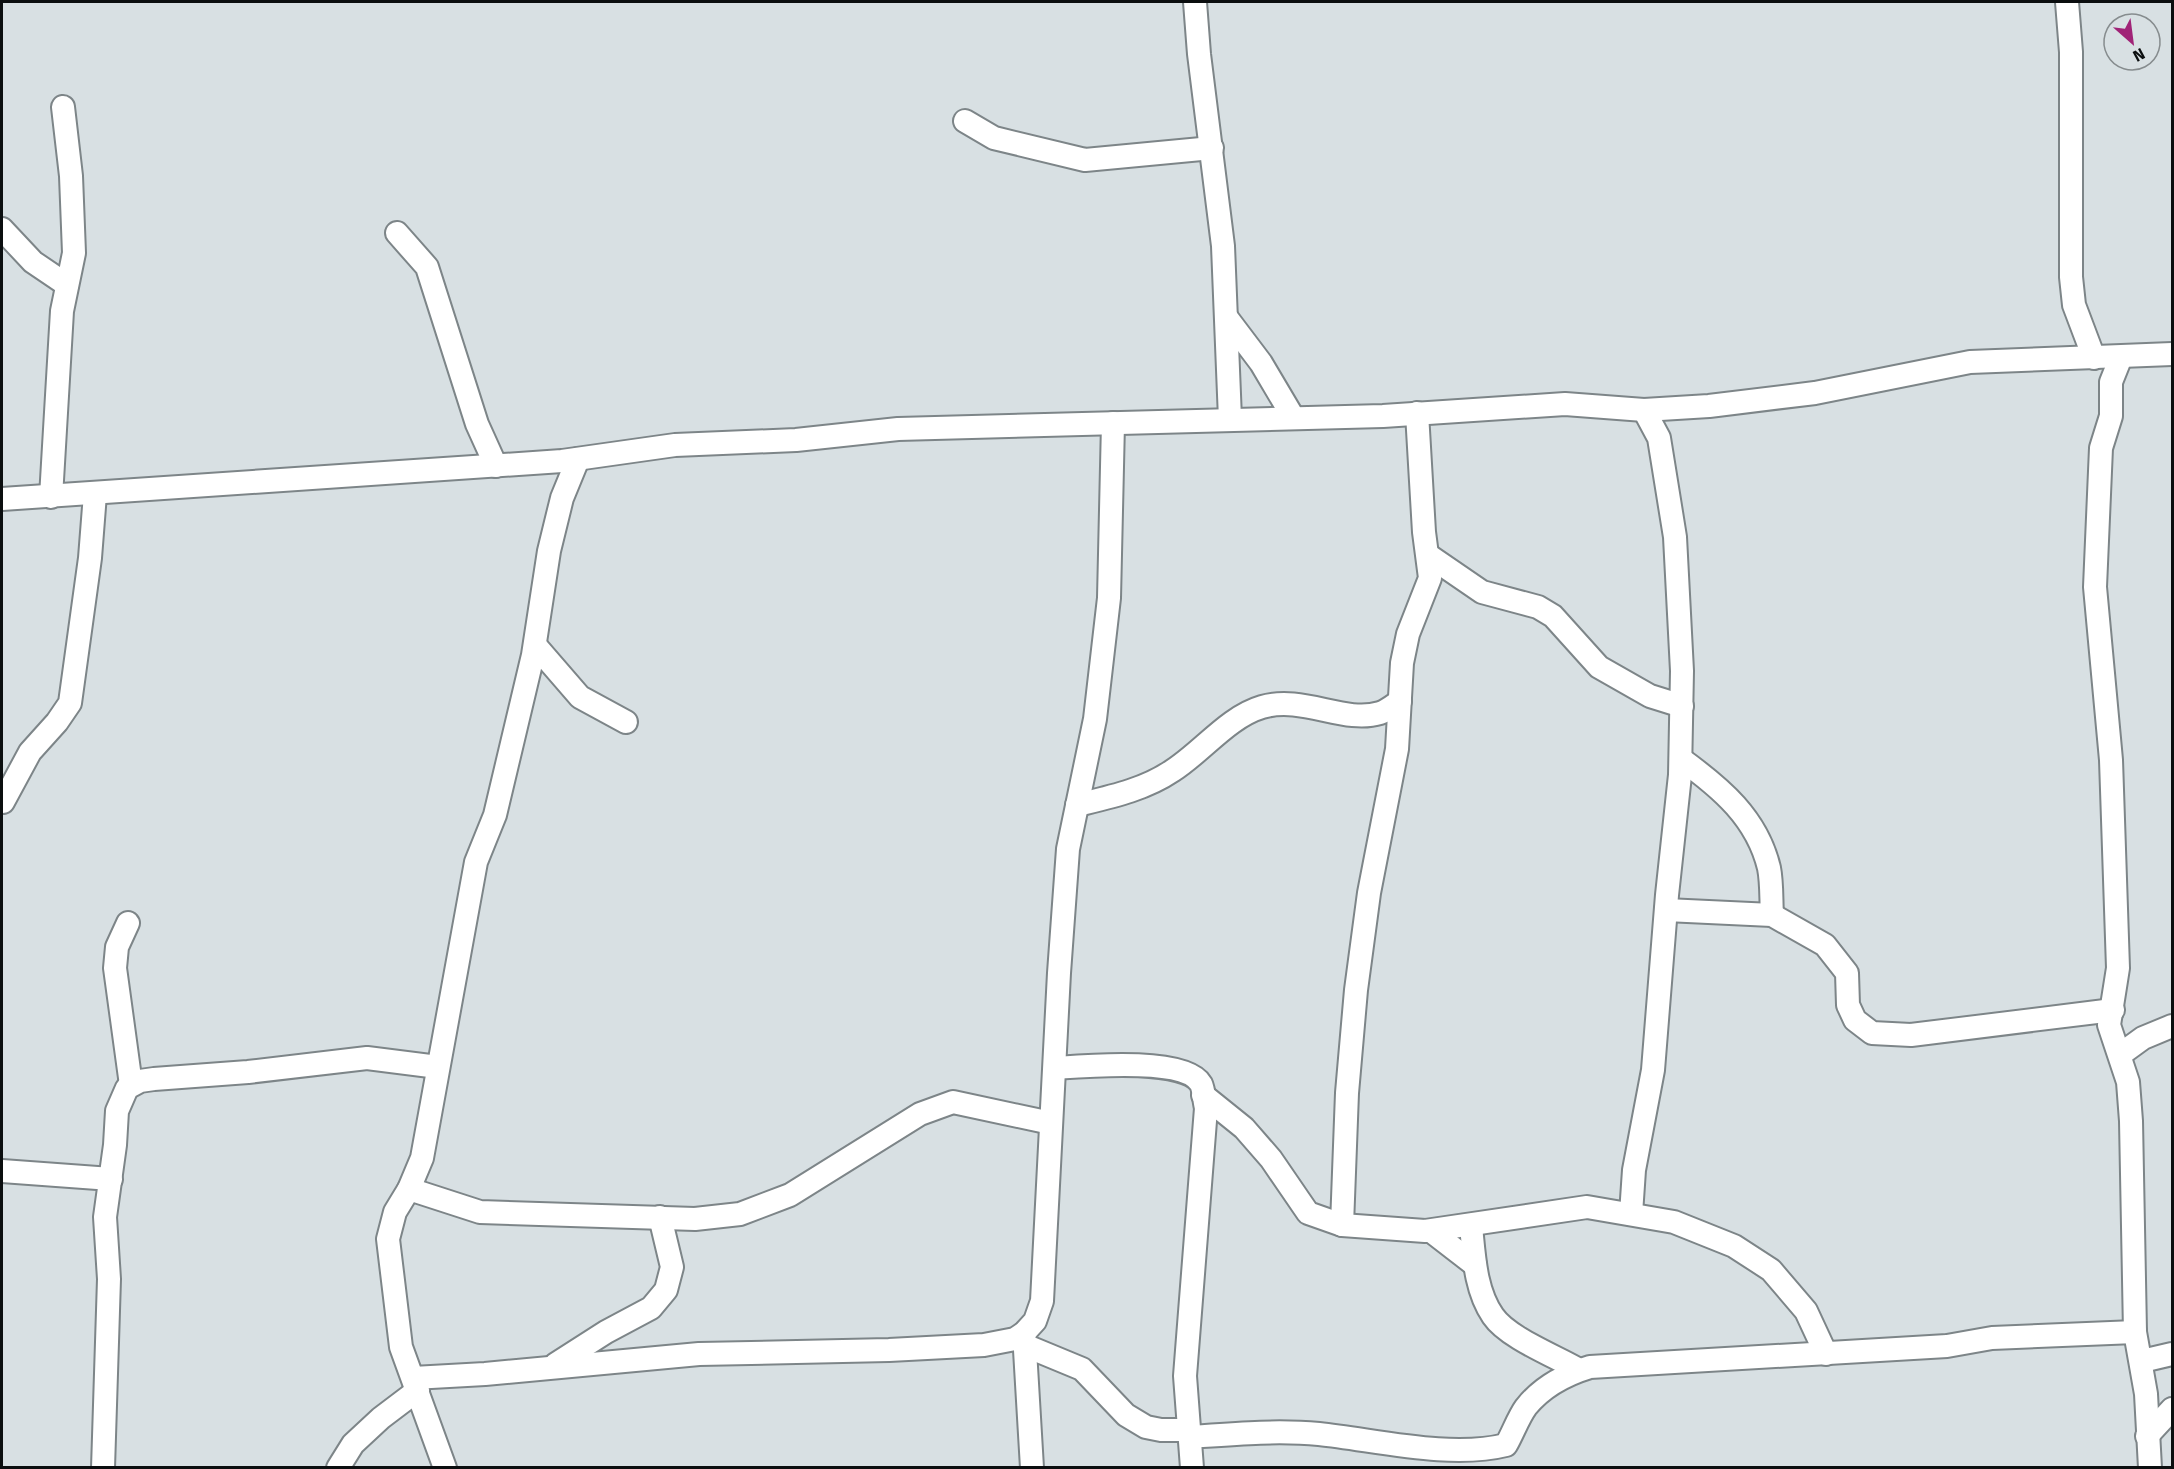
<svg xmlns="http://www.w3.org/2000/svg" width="2174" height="1469" font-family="'Fira Sans',sans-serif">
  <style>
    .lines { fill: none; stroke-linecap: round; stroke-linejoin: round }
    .minor-casing { stroke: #7d8588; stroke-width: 26 }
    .minor { stroke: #fff; stroke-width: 22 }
  </style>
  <rect width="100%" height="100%" fill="#d8e0e3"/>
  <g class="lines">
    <g class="minor-casing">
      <g id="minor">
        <path d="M1195 2 1199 54 1223 246 1230 419"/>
        <path d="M2067 2 2071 52V277L2074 305 2094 358"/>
        <path d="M965 121 994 138 1085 160 1212 148"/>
        <path d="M2 229 33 262 67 285"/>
        <path d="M397 233 427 267 477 424 496 466"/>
        <path d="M1227 318 1261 363 1293 417"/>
        <path d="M2121 357 2111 382V416L2101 448 2095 587 2111 760 2118 968 2109 1025 2128 1082 2131 1121 2135 1332 2146 1394 2150 1468"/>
        <path d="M51 497 62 311 74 253 71 176 63 107"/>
        <path d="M2 499 562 461 675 445 796 440 898 429 1383 416 1565 404 1644 410 1709 406 1815 393 1970 362 2172 354"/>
        <path d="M1428 555 1482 592 1538 607 1553 616 1599 667 1650 696 1682 706"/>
        <path d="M535 645 580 697 626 722"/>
        <path d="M1681 759C1721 788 1757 818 1769 868 1772 883 1771 900 1772 915"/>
        <path d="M3 802 30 752 57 722 70 703 90 558 95 494"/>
        <path d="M1077 805C1110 797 1144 790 1172 771 1202 752 1228 717 1262 707 1303 695 1344 724 1380 713 1387 711 1394 705 1400 701"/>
        <path d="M1666 910 1772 915 1825 945 1847 973 1848 1005 1855 1020 1872 1033 1911 1035 2113 1010"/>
        <path d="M128 923 117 947 115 968 131 1085"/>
        <path d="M2121 1054 2143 1038 2172 1026"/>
        <path d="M1055 1068C1084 1066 1186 1057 1201 1084 1204 1090 1204 1101 1206 1108L1185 1376 1192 1468"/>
        <path d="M1203 1095 1244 1128 1271 1159 1308 1213 1342 1225 1425 1231 1587 1207 1674 1222 1734 1246 1771 1270 1806 1311 1826 1354"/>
        <path d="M2 1171 111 1179"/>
        <path d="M409 1189 480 1212 695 1219 740 1214 790 1195 920 1114 953 1102 1051 1123"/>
        <path d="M1631 1214 1634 1170 1653 1070 1667 895 1680 775 1682 671 1675 537 1659 438 1644 410"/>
        <path d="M1342 1225 1347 1093 1356 990 1369 893 1397 749 1402 663 1408 634 1430 578 1424 532 1417 413"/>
        <path d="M1471 1226C1474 1255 1475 1290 1493 1316 1508 1338 1555 1356 1579 1370"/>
        <path d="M1431 1231 1475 1265"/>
        <path d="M1024 1333 1032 1468"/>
        <path d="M1024 1345 1082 1369 1126 1415 1146 1427 1161 1430H1189"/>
        <path d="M2142 1361 2172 1354"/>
        <path d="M556 1364 606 1332 651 1308 666 1290 672 1267 660 1217"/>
        <path d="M413 1378 485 1374 699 1354 889 1350 984 1345 1015 1339 1024 1333 1035 1321 1042 1301 1059 973 1068 849 1095 719 1109 598 1113 423"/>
        <path d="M2147 1436 2172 1409"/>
        <path d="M1190 1437C1232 1434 1276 1430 1319 1434 1376 1440 1450 1459 1506 1445 1513 1433 1518 1418 1526 1407 1542 1387 1567 1374 1590 1367L1947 1346 1992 1338 2135 1332"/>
        <path d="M103 1468 109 1279 105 1217 115 1145 117 1111 127 1088 140 1081 154 1079 248 1072 367 1058 438 1067"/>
        <path d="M338 1468 353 1444 381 1418 418 1390"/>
        <path d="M445 1468 401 1347 388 1239 395 1212 409 1189 422 1158 476 862 495 815 533 655 549 551 562 498 578 459"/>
      </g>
    </g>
    <use href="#minor" class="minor"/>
  </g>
  <rect width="2174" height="1469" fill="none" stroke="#0b0e0f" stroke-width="6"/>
  <g transform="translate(2132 42) rotate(152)"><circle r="28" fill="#d8e0e3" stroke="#868c8e" stroke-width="1.5"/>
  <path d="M0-4.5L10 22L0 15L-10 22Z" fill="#a02377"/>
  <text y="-9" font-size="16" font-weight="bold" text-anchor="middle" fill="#0b0e0f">N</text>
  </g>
</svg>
